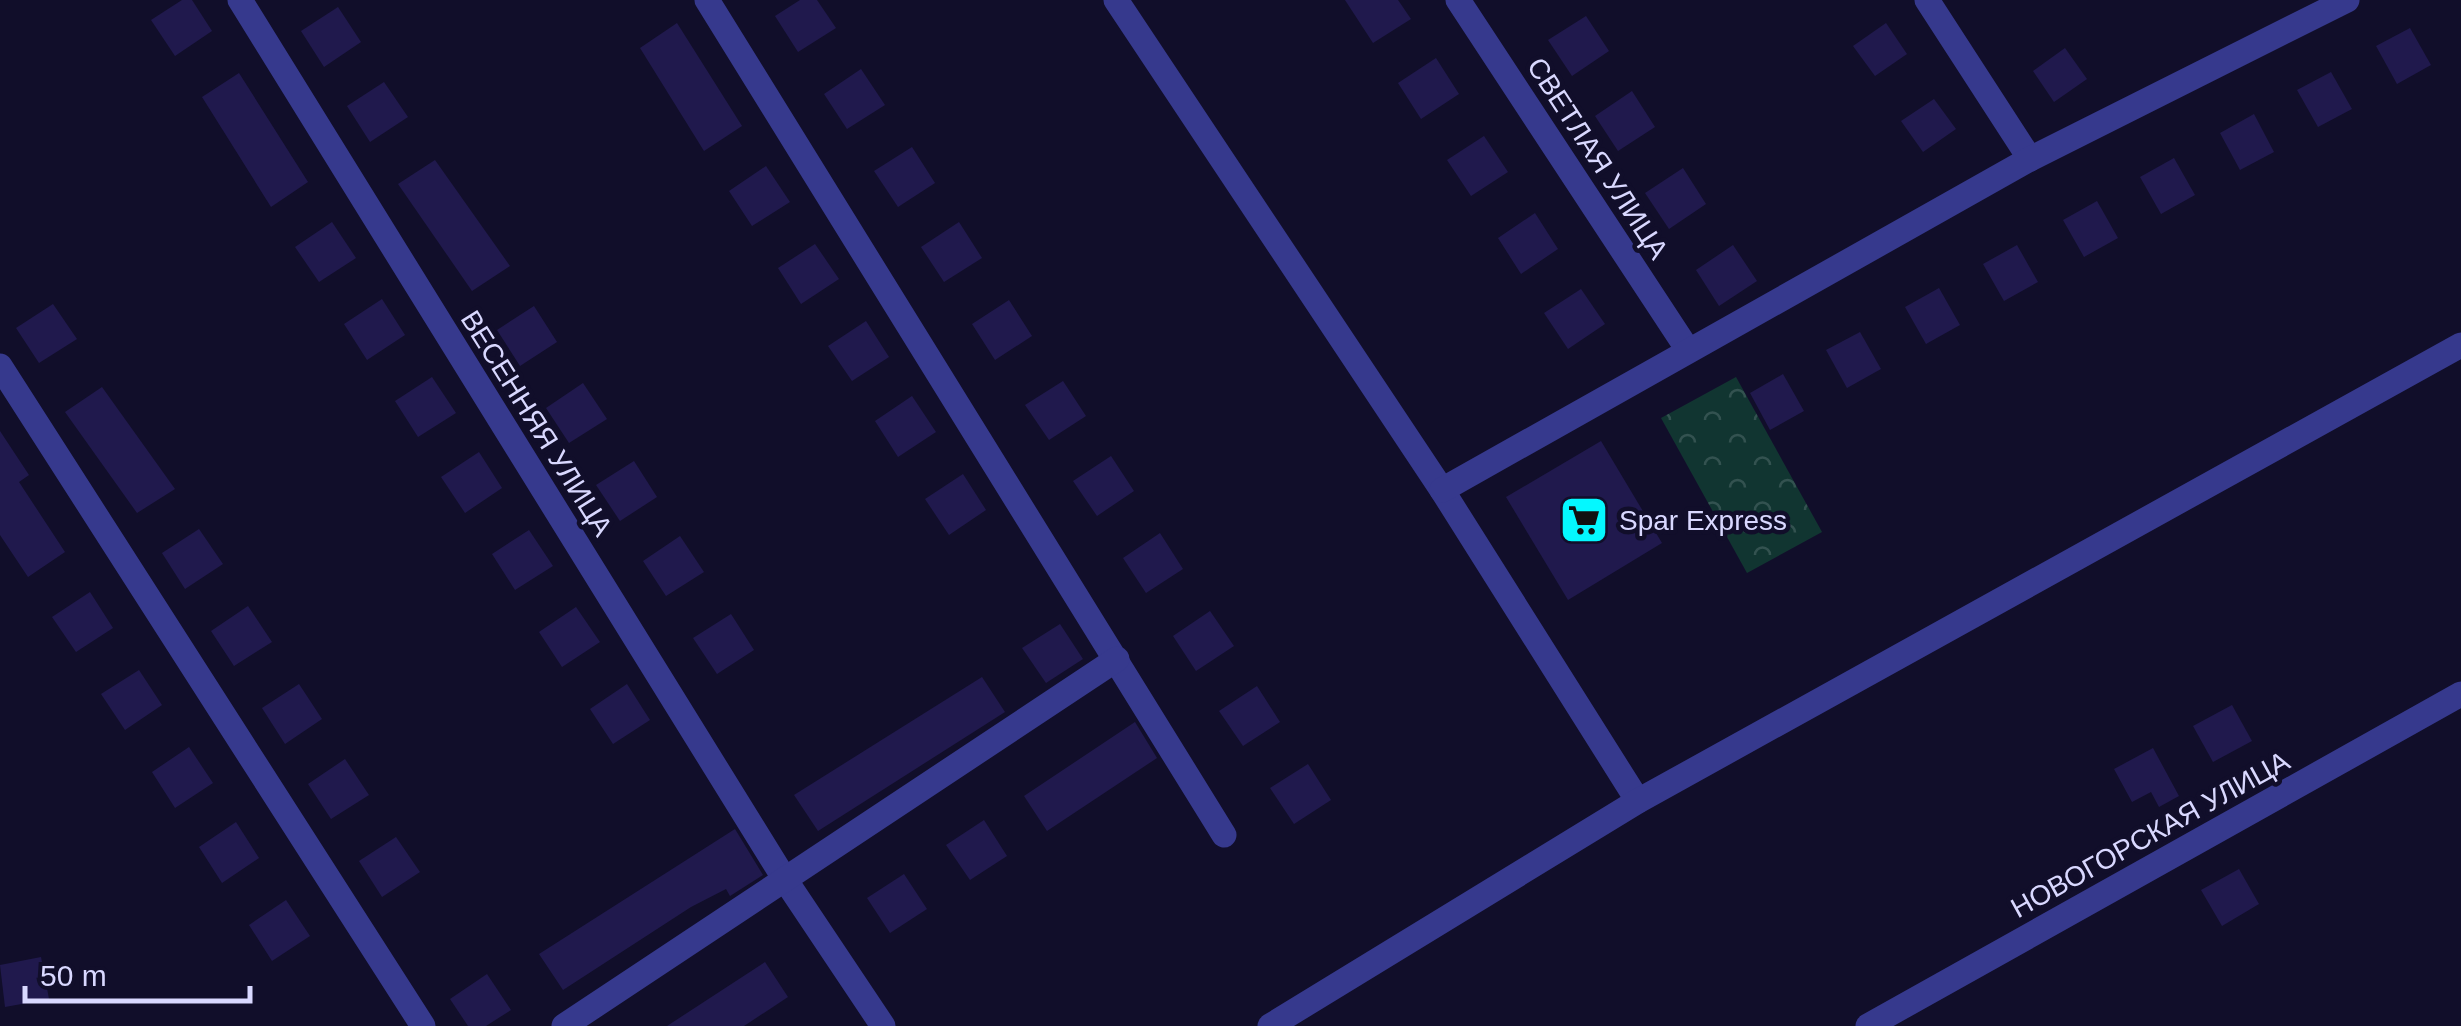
<svg xmlns="http://www.w3.org/2000/svg" width="2461" height="1026" font-family="Helvetica,sans-serif">
  <style>
    .park { fill: url(#park-crowns) }
    .building { fill: #20194d }
    .lines { fill: none; stroke-linecap: round; stroke-linejoin: round }
    .minor { stroke: #36398d; stroke-width: 25 }
    .tertiary { stroke: #36398d; stroke-width: 25 }
    .labels { text-anchor: middle; stroke-width: 9; stroke-linejoin: round; paint-order: stroke }
    .street-label { font-size: 28px; fill: #d9d8ff; stroke: #110e2a }
    .poi-label { font-size: 28px; fill: #d9d8ff; stroke: #110e2a; text-anchor: start }
  </style>
  <defs>
    <pattern id="park-crowns" width="20" height="18" patternUnits="userSpaceOnUse" patternTransform="scale(2.5)"><rect width="20" height="18" fill="#113531"/><path d="M2 6a3 3 0 1 1 6 0M12 15a3 3 0 1 1 6 0" fill="none" stroke="#335250"/></pattern>
  </defs>
  <rect width="100%" height="100%" fill="#110e2a"/>
  <path class="park" d="M1736 377 1822 532 1747 573 1661 418Z"/>
  <g class="building">
    <path d="M182 0H192L212 31 175 56 151 20Z"/>
    <path d="M800 0H817L836 28 798 52 775 16Z"/>
    <path d="M1345 0H1398L1411 19 1373 43Z"/>
    <path d="M338 7 361 42 324 67 301 31Z"/>
    <path d="M1586 16 1609 51 1572 76 1548 40Z"/>
    <path d="M677 23 742 126 704 151 640 48Z"/>
    <path d="M1886 23 1907 54 1875 76 1853 46Z"/>
    <path d="M2410 28 2431 65 2397 84 2376 46Z"/>
    <path d="M2065 48 2087 79 2054 102 2033 71Z"/>
    <path d="M1436 58 1459 94 1421 119 1398 83Z"/>
    <path d="M861 69 885 105 847 129 824 94Z"/>
    <path d="M2331 72 2352 109 2318 127 2297 90Z"/>
    <path d="M239 73 308 182 271 207 202 97Z"/>
    <path d="M384 82 408 117 370 142 347 106Z"/>
    <path d="M1632 91 1655 127 1618 151 1595 116Z"/>
    <path d="M1934 99 1956 129 1923 152 1901 121Z"/>
    <path d="M2254 114 2274 152 2240 170 2220 133Z"/>
    <path d="M1484 136 1508 172 1471 196 1447 160Z"/>
    <path d="M912 147 935 183 898 207 874 171Z"/>
    <path d="M2174 158 2195 195 2161 214 2140 177Z"/>
    <path d="M435 160 510 266 472 291 398 184Z"/>
    <path d="M766 166 790 202 752 226 729 191Z"/>
    <path d="M1683 168 1706 204 1669 229 1645 193Z"/>
    <path d="M2097 201 2118 238 2084 257 2063 220Z"/>
    <path d="M1535 213 1558 249 1521 274 1498 238Z"/>
    <path d="M332 222 356 258 319 282 295 247Z"/>
    <path d="M959 222 982 258 944 282 921 247Z"/>
    <path d="M815 244 839 279 801 304 778 268Z"/>
    <path d="M1733 245 1757 281 1719 306 1696 270Z"/>
    <path d="M2017 245 2038 282 2004 301 1983 264Z"/>
    <path d="M1939 288 1960 325 1926 344 1905 307Z"/>
    <path d="M1581 289 1605 324 1568 349 1544 313Z"/>
    <path d="M382 299 405 335 367 360 344 324Z"/>
    <path d="M1009 300 1032 336 995 360 972 324Z"/>
    <path d="M53 304 77 339 39 363 16 328Z"/>
    <path d="M534 306 557 342 520 366 497 330Z"/>
    <path d="M866 321 889 357 852 381 828 346Z"/>
    <path d="M1860 332 1881 369 1847 388 1826 350Z"/>
    <path d="M1783 374 1804 411 1770 430 1750 393Z"/>
    <path d="M432 377 456 413 418 437 395 401Z"/>
    <path d="M1063 381 1086 416 1049 440 1025 405Z"/>
    <path d="M583 383 607 419 569 443 546 408Z"/>
    <path d="M102 387 175 489 137 513 65 412Z"/>
    <path d="M912 396 936 432 898 457 875 421Z"/>
    <path d="M0 431 29 475 19 482 65 552 28 577 0 535Z"/>
    <path d="M1601 441 1662 543 1568 600 1506 497Z"/>
    <path d="M479 452 502 488 465 513 441 477Z"/>
    <path d="M1111 456 1134 491 1097 516 1073 481Z"/>
    <path d="M634 461 657 497 620 521 596 485Z"/>
    <path d="M963 474 986 510 949 535 925 499Z"/>
    <path d="M199 529 223 564 185 589 162 553Z"/>
    <path d="M529 530 553 566 515 590 492 554Z"/>
    <path d="M1160 533 1183 569 1146 593 1123 558Z"/>
    <path d="M680 536 704 572 666 596 643 561Z"/>
    <path d="M90 592 113 628 76 652 52 617Z"/>
    <path d="M248 606 272 642 234 666 211 631Z"/>
    <path d="M576 607 600 642 562 667 539 632Z"/>
    <path d="M1210 611 1234 646 1196 671 1173 636Z"/>
    <path d="M731 614 754 650 717 674 693 638Z"/>
    <path d="M1060 624 1083 659 1046 683 1022 648Z"/>
    <path d="M139 670 162 705 125 730 101 694Z"/>
    <path d="M982 677 1005 712 818 831 794 795Z"/>
    <path d="M299 684 322 719 285 744 262 708Z"/>
    <path d="M627 684 650 720 613 744 590 709Z"/>
    <path d="M1257 686 1280 722 1243 746 1219 711Z"/>
    <path d="M2232 705 2252 741 2213 762 2193 726Z"/>
    <path d="M1135 722 1157 758 1047 831 1024 796Z"/>
    <path d="M189 747 213 783 175 808 152 772Z"/>
    <path d="M2153 748 2179 796 2159 807 2151 792 2132 802 2114 769Z"/>
    <path d="M345 759 369 795 331 819 308 784Z"/>
    <path d="M1308 764 1331 800 1294 824 1270 788Z"/>
    <path d="M984 820 1007 856 970 880 946 845Z"/>
    <path d="M236 822 259 858 222 883 199 847Z"/>
    <path d="M735 829 763 875 730 896 726 889 691 907 563 990 539 954Z"/>
    <path d="M396 837 420 872 382 897 359 861Z"/>
    <path d="M2239 869 2259 904 2222 926 2201 890Z"/>
    <path d="M904 874 927 909 890 933 867 898Z"/>
    <path d="M286 900 310 936 272 961 249 925Z"/>
    <path d="M41 957 49 999 5 1007 0 965Z"/>
    <path d="M765 962 788 997 744 1026H667Z"/>
    <path d="M487 974 511 1010 486 1026H468L450 999Z"/>
  </g>
  <g class="lines">
    <g class="minor">
      <path d="M240 0 784 878 883 1026"/>
      <path d="M707 0 1224 835"/>
      <path d="M1116 0 1442 490 1638 801"/>
      <path d="M1458 0 1688 350"/>
      <path d="M1927 0 2030 159"/>
      <path d="M0 366 423 1026"/>
      <path d="M1442 490 2030 159 2347 0"/>
      <path d="M564 1026 1117 659"/>
      <path d="M1868 1026 2461 694"/>
    </g>
    <path class="tertiary" d="M1270 1026 1638 801 2461 345"/>
  </g>
  <defs>
    <g id="supermarket-square" transform="scale(2.5)"><rect x="-9" y="-9" width="18" height="18" rx="4" fill="#04f8ff" stroke="#110e2a"/><path d="M-6-5.5h2.5l.6 2H6L4.5 2H-2.5L-4.4-4H-6ZM-1.5 3.2a1.3 1.3 0 1 0 .1 0ZM3 3.2a1.3 1.3 0 1 0 .1 0Z" fill="#111"/></g>
  </defs>
  <g fill-rule="evenodd">
    <use href="#supermarket-square" x="1584" y="520"/>
  </g>
  <g class="labels">
    <g class="street-label">
      <text transform="translate(1598 158) rotate(57)" y="10">СВЕТЛАЯ УЛИЦА</text>
      <text transform="translate(537 423) rotate(58)" y="10">ВЕСЕННЯЯ УЛИЦА</text>
      <text transform="translate(2150 834) rotate(-29)" y="10">НОВОГОРСКАЯ УЛИЦА</text>
    </g>
    <g class="poi-label">
      <text x="1619" y="530">Spar Express</text>
    </g>
  </g>
  <path d="M25 986v15h225v-15" fill="none" stroke="#d9d8ff" stroke-width="5"/>
  <text x="40" y="986" font-size="30" fill="#d9d8ff" stroke="#110e2a" stroke-width="8" paint-order="stroke">50 m</text>
</svg>
